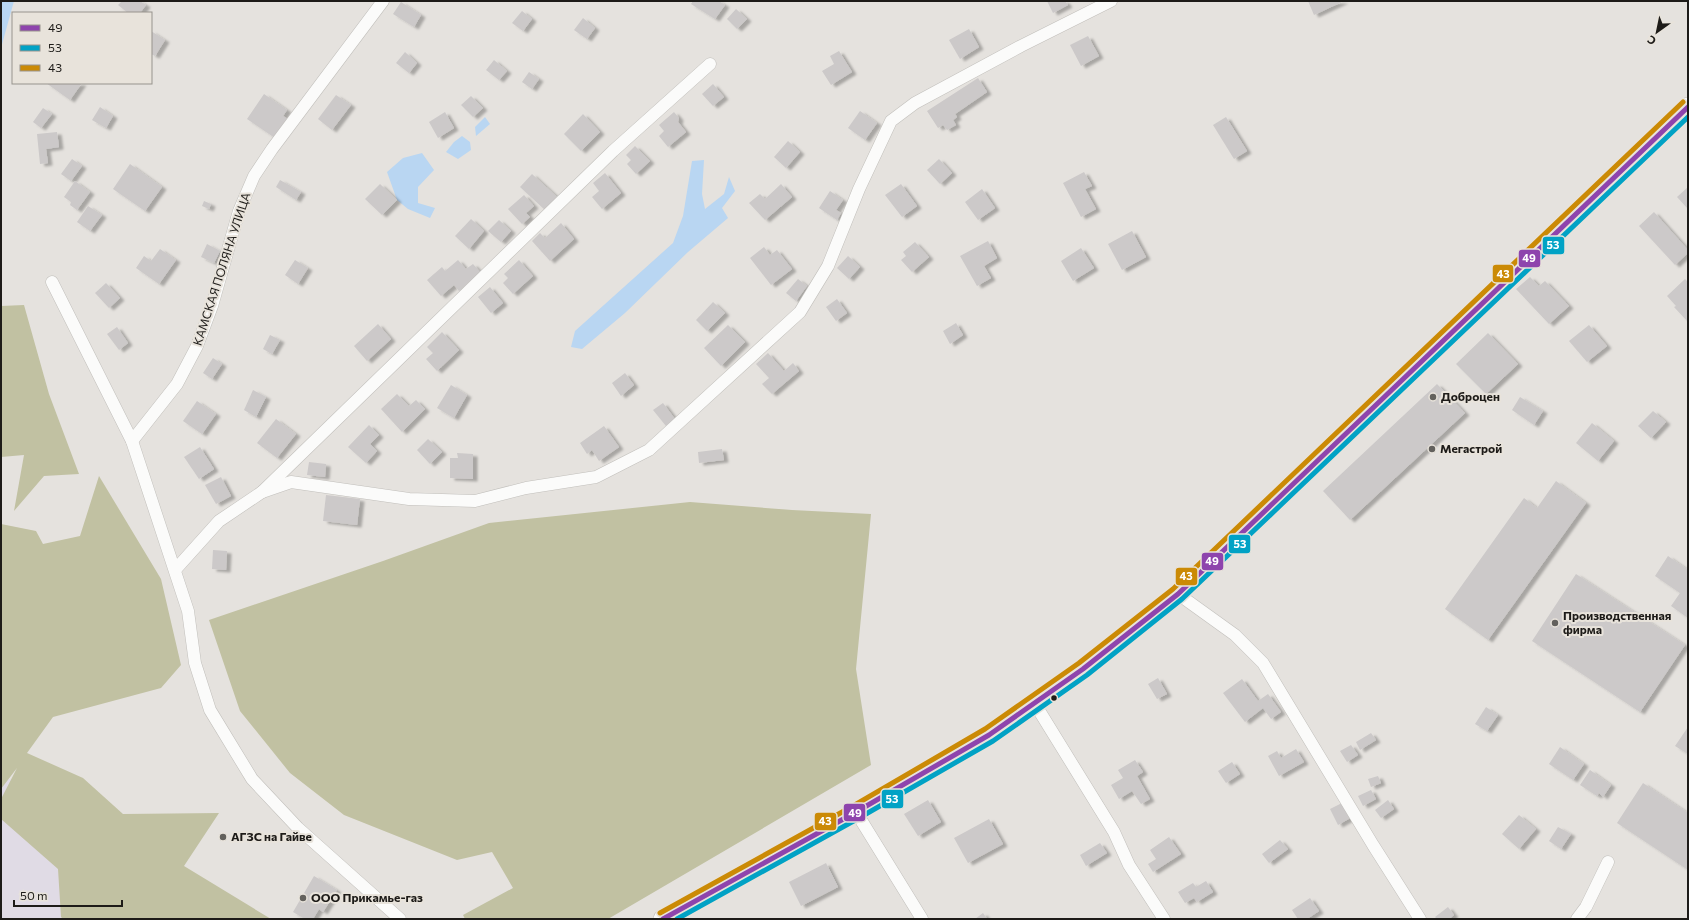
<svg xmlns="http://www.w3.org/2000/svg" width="1689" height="920" font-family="Commissioner,sans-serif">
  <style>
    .industrial { fill: #e0dbe5 }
    .forest { fill: #c1c1a2 }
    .water { fill: #b9d6f2 }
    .building { fill: #ccc9c9; filter: url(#shadow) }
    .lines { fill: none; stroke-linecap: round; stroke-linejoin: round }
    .street-casing { stroke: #c1bfbb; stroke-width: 13 }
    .primary-casing { stroke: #c1bfbb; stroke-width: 20 }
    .street { stroke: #fbfbfa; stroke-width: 12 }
    .primary { stroke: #fbfbfa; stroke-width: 19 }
    .bus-1-casing { stroke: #e8e3db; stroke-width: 8 }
    .bus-2-casing { stroke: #e8e3db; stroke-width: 8 }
    .bus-3-casing { stroke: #e8e3db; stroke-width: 8 }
    .bus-1 { stroke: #8e44ad; stroke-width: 5 }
    .bus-2 { stroke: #01a2c5; stroke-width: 5 }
    .bus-3 { stroke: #cb8a05; stroke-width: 5 }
    .poi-dot { fill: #63615d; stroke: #e8e3db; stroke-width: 1.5 }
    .bus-dot { fill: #1d1b18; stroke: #e8e3db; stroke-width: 1.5 }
    .labels { text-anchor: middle; stroke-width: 4; stroke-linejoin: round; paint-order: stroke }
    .street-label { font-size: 12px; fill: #1d1b18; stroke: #e8e3db }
    .poi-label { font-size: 12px; font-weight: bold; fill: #1d1b18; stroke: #e8e3db; text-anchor: start }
    .line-badge { stroke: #e8e3db; stroke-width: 1.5 }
    .badge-label { font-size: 11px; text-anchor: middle; font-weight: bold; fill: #fff }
  </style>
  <defs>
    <filter id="shadow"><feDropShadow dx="4.5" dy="2.5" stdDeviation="1" flood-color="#0004"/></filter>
  </defs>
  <rect width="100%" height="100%" fill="#e5e2de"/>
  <path class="industrial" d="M1 774 250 919H1Z"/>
  <g class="forest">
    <path d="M24 305 49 394 79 474 44 476 14 511 24 455 1 457V306Z"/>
    <path d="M99 476 161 579 181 665 161 688 53 717 27 753 83 778 123 814 219 813 184 866 271 919H63L61 917 58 869 1 819V799L17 768 1 789V524L36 531 43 544 80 536Z"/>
    <path d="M690 502 792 510 871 514 856 669 871 765 608 919H465L463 915 513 888 492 852 457 860 344 815 290 773 240 711 209 620 383 561 489 523Z"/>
  </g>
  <g class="water">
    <path d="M1 1H14L1 48Z"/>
    <path d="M485 117 490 124 476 136 475 127Z"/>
    <path d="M462 136 470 142 471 150 458 159 446 152 454 142Z"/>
    <path d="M422 153 434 170 418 187V203L435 208 430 218 408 209 397 200 387 172 403 158Z"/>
    <path d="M704 160 702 194 705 209 724 194 729 177 735 191 722 208 728 218 688 252 625 313 582 349 571 347 575 331 673 243 683 216 692 161Z"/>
  </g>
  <g class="building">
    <path d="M122 1H140L146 5 140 13H128L118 5Z"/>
    <path d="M693 1H719L725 5 715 19 691 4Z"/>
    <path d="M1047 1H1065L1068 5 1053 13Z"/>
    <path d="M1308 1H1344L1314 15Z"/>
    <path d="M401 2 421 15 414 27 393 14Z"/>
    <path d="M736 9 747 19 737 29 727 19Z"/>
    <path d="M522 11 532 19 523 31 512 23Z"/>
    <path d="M583 18 595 28 587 39 574 30Z"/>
    <path d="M969 29 979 47 960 59 949 40Z"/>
    <path d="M151 31 165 40 155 56 151 54Z"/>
    <path d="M1088 36 1099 56 1081 66 1070 45Z"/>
    <path d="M839 51 852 72 831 85 822 71 834 64 830 56Z"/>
    <path d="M405 52 417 63 409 73 396 63Z"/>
    <path d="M494 60 507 71 499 80 486 70Z"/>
    <path d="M529 72 539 79 532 89 522 82Z"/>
    <path d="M978 78 987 92 955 114 957 117 953 120 956 125 947 130 943 125 938 128 927 111Z"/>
    <path d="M46 83H82L70 100Z"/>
    <path d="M713 84 724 97 713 106 702 94Z"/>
    <path d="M264 94 287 110 283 116 291 121 278 140 247 119Z"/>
    <path d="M336 95 351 105 332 130 318 119Z"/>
    <path d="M471 96 483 108 473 117 461 105Z"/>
    <path d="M100 107 113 116 106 128 92 120Z"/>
    <path d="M43 108 52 114 41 128 33 122Z"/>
    <path d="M860 111 877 123 865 140 848 128Z"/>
    <path d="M445 112 454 128 438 138 429 122Z"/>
    <path d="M674 112 679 118 678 122 686 132 668 147 659 136 664 131 659 125Z"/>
    <path d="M583 114 600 132 581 151 564 134Z"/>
    <path d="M1226 117 1247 151 1234 159 1213 125Z"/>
    <path d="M57 132 59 147 46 149 48 163 40 164 37 134Z"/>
    <path d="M788 141 800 152 786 168 774 157Z"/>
    <path d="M635 146 650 161 636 174 627 164 631 160 626 155Z"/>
    <path d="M72 159 82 166 71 181 61 174Z"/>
    <path d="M939 159 952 173 940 184 927 170Z"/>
    <path d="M130 164 162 187 145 211 113 189Z"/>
    <path d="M1084 172 1092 186 1085 189 1096 209 1081 217 1063 183Z"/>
    <path d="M605 173 621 193 602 209 592 197 599 191 593 183Z"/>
    <path d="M532 174 557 197 545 210 520 187Z"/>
    <path d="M280 180 301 192 296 200 276 187Z"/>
    <path d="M75 181 90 192 77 210 70 205 71 202 64 197Z"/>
    <path d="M380 184 397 200 382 215 365 199Z"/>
    <path d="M781 184 792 197 765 220 749 203 760 194 765 199Z"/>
    <path d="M901 184 917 206 902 217 885 195Z"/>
    <path d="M1688 187V209L1677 197Z"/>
    <path d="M982 189 995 208 978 220 965 202Z"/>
    <path d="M830 191 843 200 836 210 841 213 837 220 819 208Z"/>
    <path d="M524 195 534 206 526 213 530 217 522 224 508 209Z"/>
    <path d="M204 201 211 204 209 209 202 206Z"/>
    <path d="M88 206 102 215 90 231 77 222Z"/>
    <path d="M1654 212 1688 250V253L1675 265 1639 226Z"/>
    <path d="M471 219 484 231 469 249 455 236Z"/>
    <path d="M499 220 511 231 501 242 488 231Z"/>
    <path d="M561 223 574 239 550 261 532 241 540 233 545 238Z"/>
    <path d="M1132 231 1146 257 1122 270 1108 244Z"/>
    <path d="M988 241 997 258 984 266 991 278 977 286 960 256Z"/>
    <path d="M915 242 929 257 912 272 901 260 906 256 903 252Z"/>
    <path d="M207 244 220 251 214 263 201 257Z"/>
    <path d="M764 247 770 255 777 250 792 269 771 285 750 258Z"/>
    <path d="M1081 248 1094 268 1073 281 1061 261Z"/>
    <path d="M160 249 176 260 159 284 136 268 144 256 151 261Z"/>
    <path d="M848 256 860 267 849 279 837 268Z"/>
    <path d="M295 260 308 268 298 284 285 275Z"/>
    <path d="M458 260 466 269 473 264 481 273 459 291 454 285 441 296 427 280 442 267 445 271Z"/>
    <path d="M519 260 533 276 513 294 503 283 508 278 504 274Z"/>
    <path d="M1530 277 1539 286 1545 281 1569 306 1549 324 1516 289Z"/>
    <path d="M798 279 807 286 796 301 786 293Z"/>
    <path d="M1685 279 1688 282V322L1674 307 1676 306 1667 296Z"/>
    <path d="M106 283 120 298 109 308 95 293Z"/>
    <path d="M490 287 503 303 491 313 478 297Z"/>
    <path d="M837 299 847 313 836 321 826 307Z"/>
    <path d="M713 302 725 313 707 331 696 320Z"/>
    <path d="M956 323 963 335 950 344 943 331Z"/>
    <path d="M378 324 391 339 367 361 354 346Z"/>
    <path d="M728 325 745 342 721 366 704 348Z"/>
    <path d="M1589 325 1607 346 1587 362 1569 341Z"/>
    <path d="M117 327 128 343 119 350 107 334Z"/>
    <path d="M442 332 459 350 437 371 426 359 433 353 427 347Z"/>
    <path d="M1488 333 1518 364 1486 394 1456 364Z"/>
    <path d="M270 335 280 340 272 354 263 349Z"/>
    <path d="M768 353 784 371 793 363 799 371 772 394 762 384 769 378 756 364Z"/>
    <path d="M213 358 222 364 212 379 203 373Z"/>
    <path d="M625 373 634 385 621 396 612 383Z"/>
    <path d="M1437 384 1465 413 1350 520 1323 491Z"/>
    <path d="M451 385 467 395 454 418 437 408Z"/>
    <path d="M253 390 266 397 256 417 244 410Z"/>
    <path d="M397 394 409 406 416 400 425 409 402 432 381 409Z"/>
    <path d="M1520 397 1543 411 1534 425 1512 410Z"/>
    <path d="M197 401 216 414 202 434 183 421Z"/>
    <path d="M663 403 675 419 666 426 653 410Z"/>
    <path d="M1653 411 1666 422 1651 438 1638 426Z"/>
    <path d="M276 419 296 434 277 458 257 443Z"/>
    <path d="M1592 423 1614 441 1598 461 1576 443Z"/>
    <path d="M369 425 379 435 370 444 377 451 366 463 348 447Z"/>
    <path d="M604 426 619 447 599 461 592 450 587 454 580 443Z"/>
    <path d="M428 439 442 452 430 464 417 450Z"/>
    <path d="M200 447 214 469 199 479 184 457Z"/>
    <path d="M722 449 724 460 699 463 698 452Z"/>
    <path d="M457 453 473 454V479L450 478V458H458Z"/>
    <path d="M309 462 326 464 325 477 307 475Z"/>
    <path d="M221 477 231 496 216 504 205 485Z"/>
    <path d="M1556 481 1586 503 1488 640 1445 609 1524 498 1537 508Z"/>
    <path d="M326 495 360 499 357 525 323 521Z"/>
    <path d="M213 550 227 551 226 570 212 569Z"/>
    <path d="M1668 556 1688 570V618L1671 606 1680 593 1655 576Z"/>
    <path d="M1576 574 1685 645 1640 712 1532 641Z"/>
    <path d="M1158 678 1167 694 1157 699 1148 684Z"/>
    <path d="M1242 679 1258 701 1268 694 1281 712 1271 719 1263 708 1245 722 1223 693Z"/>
    <path d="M1486 707 1498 715 1487 731 1475 724Z"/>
    <path d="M1688 727V754L1675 746Z"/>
    <path d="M1371 733 1376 740 1360 750 1356 742Z"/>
    <path d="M1351 745 1358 755 1347 762 1340 751Z"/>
    <path d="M1560 747 1584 764 1573 780 1549 764Z"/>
    <path d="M1296 749 1304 762 1279 776 1268 756 1277 751 1281 758Z"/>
    <path d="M1135 760 1143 772 1137 776 1150 799 1141 804 1132 791 1119 799 1111 785 1123 778 1118 770Z"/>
    <path d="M1232 762 1240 774 1226 783 1218 771Z"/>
    <path d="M1590 770 1611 785 1603 797 1599 793 1597 796 1580 785Z"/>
    <path d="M1378 776 1381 783 1371 787 1368 779Z"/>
    <path d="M1643 783 1688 813V870L1617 823Z"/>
    <path d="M1371 790 1376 799 1363 806 1358 796Z"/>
    <path d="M928 800 941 822 918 836 904 814Z"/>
    <path d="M1388 800 1394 809 1381 818 1375 810Z"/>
    <path d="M1344 802 1352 817 1338 825 1330 809Z"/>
    <path d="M1519 815 1536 829 1519 849 1502 834Z"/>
    <path d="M989 819 1003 844 968 863 954 838Z"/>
    <path d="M1558 827 1571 834 1561 849 1549 841Z"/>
    <path d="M1169 837 1181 854 1153 872 1148 864 1156 859 1150 850Z"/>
    <path d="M1280 840 1288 849 1269 863 1262 854Z"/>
    <path d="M1100 843 1107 853 1086 866 1080 855Z"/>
    <path d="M826 863 838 887 801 906 789 882Z"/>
    <path d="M314 876 337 890 323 912 319 909 313 919H305L293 912Z"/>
    <path d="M1206 881 1213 892 1197 902 1194 898 1185 903 1178 892 1193 883 1196 887Z"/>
    <path d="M1310 898 1319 911 1307 919H1298L1292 910Z"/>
    <path d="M1448 907 1454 915 1449 919H1437L1435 917Z"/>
    <path d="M983 913 987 919H975Z"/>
  </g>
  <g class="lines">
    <g class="street-casing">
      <g id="street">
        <path d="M52 282 132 441 188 611 195 663 210 710 252 779 298 828 400 919"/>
        <path d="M132 441 177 384 197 346 212 306 239 211 254 176 272 149 383 1"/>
        <path d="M262 492 291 482 409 499 475 501 526 488 596 477 649 450 800 312 828 266 859 189 891 121 915 103 1021 46 1111 1"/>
        <path d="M175 570 219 521 262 492 613 151 710 64"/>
        <path d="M1178 594 1235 635 1263 663 1373 845 1420 919"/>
        <path d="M1035 704 1114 832 1129 865 1164 919"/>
        <path d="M856 812 922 919"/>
        <path d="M1577 919 1586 907 1608 862"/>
      </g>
    </g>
    <g class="primary-casing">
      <path id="primary" d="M663 919 856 812 989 735 1035 704 1083 669 1178 594 1688 107"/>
    </g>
    <use href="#street" class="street"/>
    <use href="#primary" class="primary"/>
    <g class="bus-1-casing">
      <path id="bus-1" d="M663 919 856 812 989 735 1083 669 1178 594 1688 107"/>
    </g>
    <g class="bus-2-casing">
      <path id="bus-2" d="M677 919 859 818 993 741 1087 675 1182 599 1688 117"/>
    </g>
    <g class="bus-3-casing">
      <path id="bus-3" d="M660 913 853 806 985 729 1079 663 1173 589 1683 102"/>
    </g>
    <use href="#bus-1" class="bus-1"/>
    <use href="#bus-2" class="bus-2"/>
    <use href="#bus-3" class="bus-3"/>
  </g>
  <g class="poi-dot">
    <circle cx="1433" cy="397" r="4"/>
    <circle cx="1432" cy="449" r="4"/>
    <circle cx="1555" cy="623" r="4"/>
    <circle cx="223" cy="837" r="4"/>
    <circle cx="303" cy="898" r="4"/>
  </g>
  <circle class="bus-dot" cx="1054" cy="698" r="3.5"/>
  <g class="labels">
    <g class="street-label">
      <text transform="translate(222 269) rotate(-72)" y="4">КАМСКАЯ ПОЛЯНА УЛИЦА</text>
    </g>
    <g class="poi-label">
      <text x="1441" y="401">Доброцен</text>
      <text x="1440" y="453">Мегастрой</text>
      <text x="1563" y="620">Производственная<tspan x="1563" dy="14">фирма</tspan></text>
      <text x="231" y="841">АГЗС на Гайве</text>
      <text x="311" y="902">ООО Прикамье-газ</text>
    </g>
  </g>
  <g class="line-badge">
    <rect x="1542" y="236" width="23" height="19" rx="4" fill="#01a2c5"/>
    <rect x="1518" y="249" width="23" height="19" rx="4" fill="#8e44ad"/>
    <rect x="1492" y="264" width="22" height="19" rx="4" fill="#cb8a05"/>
    <rect x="1228" y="534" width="23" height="20" rx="4" fill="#01a2c5"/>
    <rect x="1201" y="552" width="23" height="19" rx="4" fill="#8e44ad"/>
    <rect x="1175" y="567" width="23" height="19" rx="4" fill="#cb8a05"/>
    <rect x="881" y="789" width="23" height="20" rx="4" fill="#01a2c5"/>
    <rect x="843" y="803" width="23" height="19" rx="4" fill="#8e44ad"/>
    <rect x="814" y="812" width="23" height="19" rx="4" fill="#cb8a05"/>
  </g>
  <g class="badge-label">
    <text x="1553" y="249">53</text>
    <text x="1529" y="262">49</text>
    <text x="1503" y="278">43</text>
    <text x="1240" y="548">53</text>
    <text x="1212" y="565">49</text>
    <text x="1186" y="580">43</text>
    <text x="892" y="803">53</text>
    <text x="855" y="817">49</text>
    <text x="825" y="825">43</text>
  </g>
  <rect width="1689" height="920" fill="none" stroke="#1d1b18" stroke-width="4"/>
  <rect x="12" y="12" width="140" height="72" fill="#e8e3db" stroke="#97938d"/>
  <rect x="20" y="25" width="20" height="6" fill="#8e44ad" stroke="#97938d"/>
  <text x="48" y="32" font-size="12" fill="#1d1b18">49</text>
  <rect x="20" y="45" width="20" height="6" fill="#01a2c5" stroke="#97938d"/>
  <text x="48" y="52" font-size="12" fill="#1d1b18">53</text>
  <rect x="20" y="65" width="20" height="6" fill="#cb8a05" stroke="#97938d"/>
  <text x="48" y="72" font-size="12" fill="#1d1b18">43</text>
  <g transform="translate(1657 32) rotate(213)" stroke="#e8e3db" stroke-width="3" paint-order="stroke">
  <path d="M0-3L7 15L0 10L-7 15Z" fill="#1d1b18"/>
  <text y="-6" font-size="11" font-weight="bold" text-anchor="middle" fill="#1d1b18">С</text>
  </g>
  <path d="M14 900v6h108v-6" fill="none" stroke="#1d1b18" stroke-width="2"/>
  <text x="20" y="900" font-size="12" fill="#1d1b18" stroke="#e8e3db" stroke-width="3" paint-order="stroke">50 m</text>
</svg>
